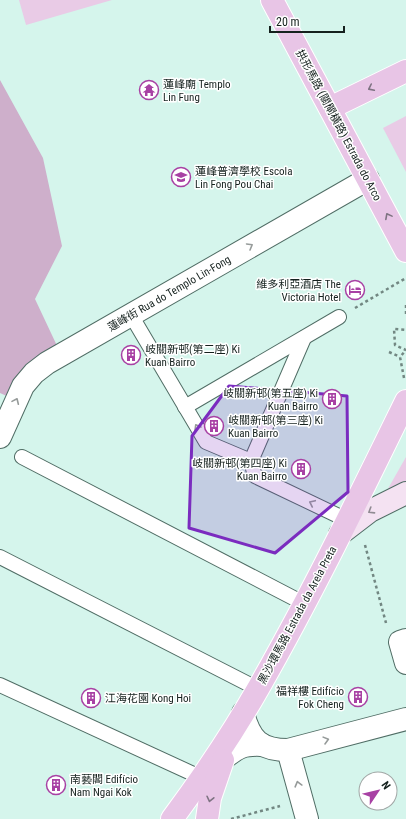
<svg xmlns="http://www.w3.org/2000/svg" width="406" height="819" font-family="'Roboto Condensed','Noto Sans SC',sans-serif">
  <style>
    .green { fill: #e9cbe6 }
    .forest { fill: #ceafcb }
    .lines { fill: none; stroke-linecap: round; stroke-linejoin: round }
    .lane-casing { stroke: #506d65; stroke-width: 16 }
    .street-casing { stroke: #506d65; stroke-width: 24 }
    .secondary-casing { stroke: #506d65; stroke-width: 24 }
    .primary-casing { stroke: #fff; stroke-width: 24 }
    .path { stroke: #728782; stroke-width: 2.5; stroke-dasharray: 3 3; stroke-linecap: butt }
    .lane { stroke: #fff; stroke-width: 14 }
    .street { stroke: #fff; stroke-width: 22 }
    .secondary { stroke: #f4e2f2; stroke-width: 22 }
    .primary { stroke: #e8c5e6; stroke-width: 22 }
    .oneway { stroke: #7e7382 }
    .oneway2 { stroke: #969b9a }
    .oneway3 { stroke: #908b93 }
    .marked { fill: #7b2cbf; fill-opacity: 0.2; stroke: #7b2cbf; stroke-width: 3; stroke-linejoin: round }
    .labels { text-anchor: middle; stroke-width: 3; stroke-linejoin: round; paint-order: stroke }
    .poi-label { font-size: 11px; fill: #15211e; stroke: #fff; text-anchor: start }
    .street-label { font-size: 11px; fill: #15211e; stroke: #fff }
  </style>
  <rect width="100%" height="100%" fill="#d5f5ec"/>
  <g class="green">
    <path d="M19 0H112L26 25Z"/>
    <path d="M406 116V172L383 128Z"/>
    <path d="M406 457V489L381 501Z"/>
  </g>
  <path class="forest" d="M0 80 43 158 62 246 35 299 59 350 9 397 0 393Z"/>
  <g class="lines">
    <g class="lane-casing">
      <g id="lane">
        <path d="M131 315 206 442 251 461 255 476 347 520"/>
        <path d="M185 407 339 317"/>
        <path d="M22 457 305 604"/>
        <path d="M251 461 304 338"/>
        <path d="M0 557 258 689"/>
        <path d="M0 685 202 778"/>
      </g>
    </g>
    <g class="street-casing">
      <g id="street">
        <path d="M0 437 23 386 34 373 47 363 368 179"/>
        <path d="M406 640 400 642 406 663"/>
        <path d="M243 713C250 740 260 750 288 750L406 719"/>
        <path d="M288 750 307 819"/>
        <path d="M223 759C238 747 243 744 262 745"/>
      </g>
    </g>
    <g class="secondary-casing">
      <path id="secondary" d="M340 534 370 511 406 493"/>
    </g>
    <g class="primary-casing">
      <g id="primary">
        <path d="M272 0 406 251"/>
        <path d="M330 108 406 71"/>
        <path d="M172 819C203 777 233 733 259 687 312 594 359 497 406 401"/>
        <path d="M207 819 210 798 223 760"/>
      </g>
    </g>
    <g class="path">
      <path d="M406 305V314"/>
      <path d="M355 308 406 278"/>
      <path d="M389 352 400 357"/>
      <path d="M404 378 400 357 406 350 395 345 394 329 406 330"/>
      <path d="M365 545 386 623"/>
      <path d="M231 819 280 806"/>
    </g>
    <use href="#lane" class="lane"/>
    <use href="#street" class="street"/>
    <use href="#secondary" class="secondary"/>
    <use href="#primary" class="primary"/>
  </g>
  <defs><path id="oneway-chevron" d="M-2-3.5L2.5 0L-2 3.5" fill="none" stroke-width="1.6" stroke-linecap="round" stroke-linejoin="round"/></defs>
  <g class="oneway">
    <use href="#oneway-chevron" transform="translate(371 88) rotate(154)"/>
    <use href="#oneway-chevron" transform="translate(388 216) rotate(-118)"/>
    <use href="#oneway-chevron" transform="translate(210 799) rotate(103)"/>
  </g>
  <g class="oneway2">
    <use href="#oneway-chevron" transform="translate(250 246) rotate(-30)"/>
    <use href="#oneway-chevron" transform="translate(16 401) rotate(-66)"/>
    <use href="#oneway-chevron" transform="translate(197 427) rotate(-120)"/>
    <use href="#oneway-chevron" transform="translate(312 503) rotate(-155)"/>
    <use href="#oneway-chevron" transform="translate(326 740) rotate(-15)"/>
    <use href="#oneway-chevron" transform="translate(298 784) rotate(-105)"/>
  </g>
  <use class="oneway3" href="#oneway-chevron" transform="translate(371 511) rotate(148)"/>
  <path class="marked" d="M229 386 347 396 348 492 275 553 189 528 192 436Z"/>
  <defs>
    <g id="temple-ring" transform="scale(1)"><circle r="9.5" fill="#fff" stroke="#a841a4" stroke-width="1.5"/><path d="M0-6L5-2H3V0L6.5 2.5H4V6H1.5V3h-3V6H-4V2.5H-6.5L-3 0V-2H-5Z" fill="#a841a4"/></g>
    <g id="school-ring" transform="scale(1)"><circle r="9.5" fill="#fff" stroke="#a841a4" stroke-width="1.5"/><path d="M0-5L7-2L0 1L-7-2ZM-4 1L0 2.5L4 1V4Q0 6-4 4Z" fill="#a841a4"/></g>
    <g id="hotel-ring" transform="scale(1)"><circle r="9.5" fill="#fff" stroke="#a841a4" stroke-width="1.5"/><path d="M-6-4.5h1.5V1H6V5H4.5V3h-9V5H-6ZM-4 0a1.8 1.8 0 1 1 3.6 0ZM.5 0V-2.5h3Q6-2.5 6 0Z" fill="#a841a4"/></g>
    <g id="building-ring" transform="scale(1)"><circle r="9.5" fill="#fff" stroke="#a841a4" stroke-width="1.5"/><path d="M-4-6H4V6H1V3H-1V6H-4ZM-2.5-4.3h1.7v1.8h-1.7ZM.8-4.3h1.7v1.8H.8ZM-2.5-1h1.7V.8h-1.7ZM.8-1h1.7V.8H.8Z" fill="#a841a4"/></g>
  </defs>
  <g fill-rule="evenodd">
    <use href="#temple-ring" x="149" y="90"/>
    <use href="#school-ring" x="181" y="177"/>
    <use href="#hotel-ring" x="355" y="290"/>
    <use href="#building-ring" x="131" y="355"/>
    <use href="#building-ring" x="332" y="399"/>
    <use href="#building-ring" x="214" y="426"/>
    <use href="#building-ring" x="301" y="469"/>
    <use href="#building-ring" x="358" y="697"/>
    <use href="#building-ring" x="91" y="698"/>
    <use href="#building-ring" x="56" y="785"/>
  </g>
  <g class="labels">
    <g class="poi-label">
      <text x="163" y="88">蓮峰廟 Templo<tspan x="163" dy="13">Lin Fung</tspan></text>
      <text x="195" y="175">蓮峰普濟學校 Escola<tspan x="195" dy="13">Lin Fong Pou Chai</tspan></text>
      <text x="341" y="288" text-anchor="end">維多利亞酒店 The<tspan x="341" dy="13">Victoria Hotel</tspan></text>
      <text x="145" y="353">岐關新邨(第二座) Ki<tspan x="145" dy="13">Kuan Bairro</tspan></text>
      <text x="318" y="397" text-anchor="end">岐關新邨(第五座) Ki<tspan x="318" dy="13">Kuan Bairro</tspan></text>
      <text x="228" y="424">岐關新邨(第三座) Ki<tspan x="228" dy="13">Kuan Bairro</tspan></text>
      <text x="287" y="467" text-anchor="end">岐關新邨(第四座) Ki<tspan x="287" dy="13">Kuan Bairro</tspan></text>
      <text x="344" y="695" text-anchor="end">福祥樓 Edifício<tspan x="344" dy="13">Fok Cheng</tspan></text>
      <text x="105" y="702">江海花園 Kong Hoi</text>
      <text x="70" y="783">南藝閣 Edifício<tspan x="70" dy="13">Nam Ngai Kok</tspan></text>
    </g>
    <g class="street-label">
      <text transform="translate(339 125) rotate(62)" y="4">拱形馬路 (關閘橫路) Estrada do Arco</text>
      <text transform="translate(169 293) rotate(-30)" y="4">蓮峰街 Rua do Templo Lin-Fong</text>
      <text transform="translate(297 615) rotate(-62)" y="4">黑沙環馬路 Estrada da Areia Preta</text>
    </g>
  </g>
  <g transform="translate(378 791) rotate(55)"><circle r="19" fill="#ffffff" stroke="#a1a6a5"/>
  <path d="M0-3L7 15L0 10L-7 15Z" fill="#a841a4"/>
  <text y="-6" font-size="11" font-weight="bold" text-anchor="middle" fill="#15211e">N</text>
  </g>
  <path d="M270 26v6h74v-6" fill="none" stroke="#15211e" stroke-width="2"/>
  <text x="276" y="26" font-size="12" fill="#15211e" stroke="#ffffff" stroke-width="3" paint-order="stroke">20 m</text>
</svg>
